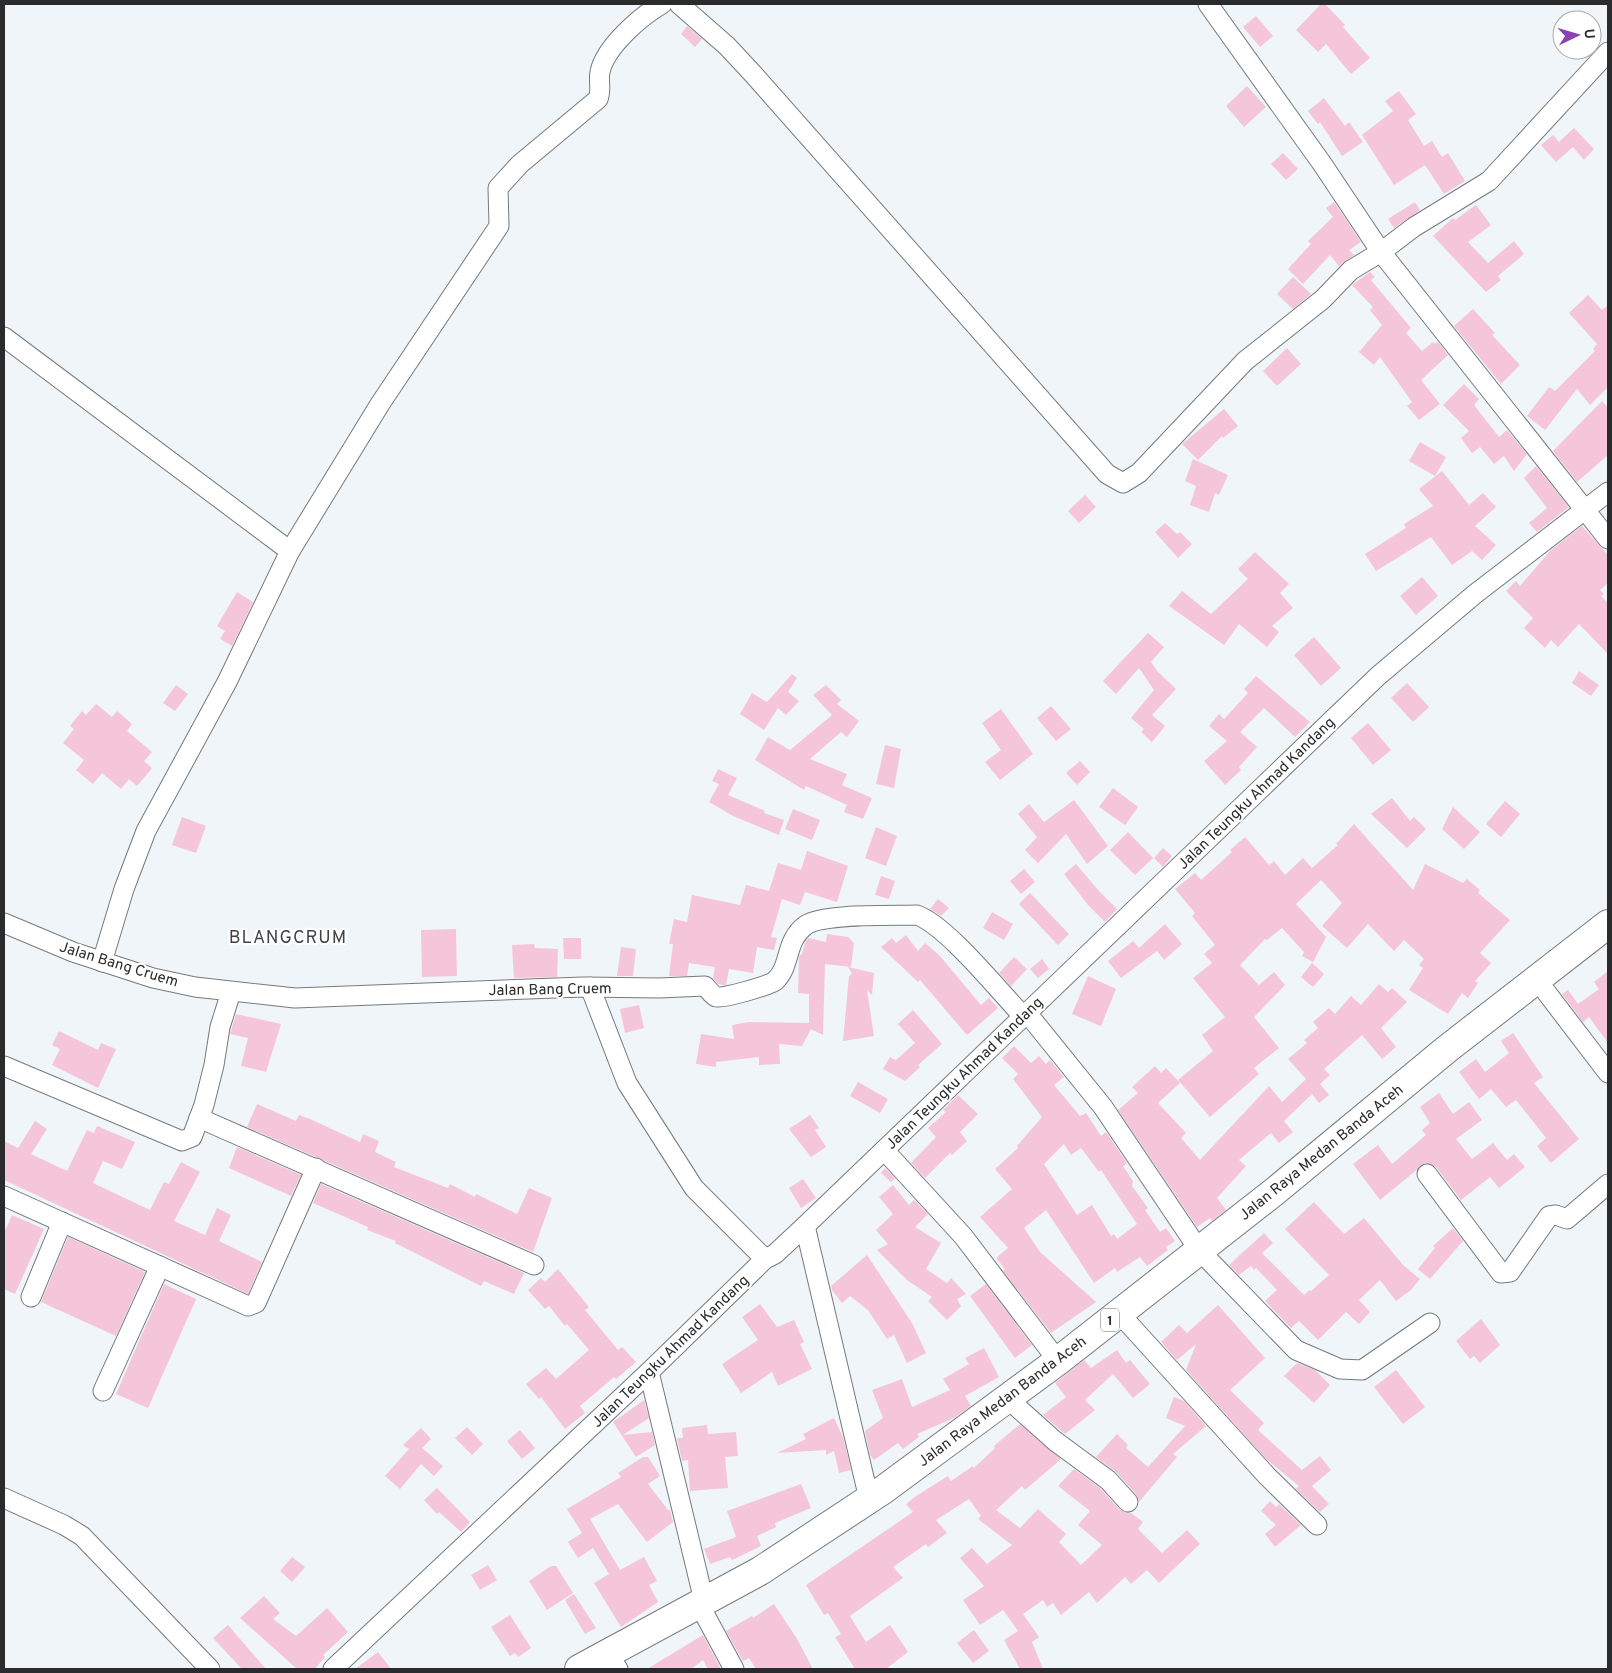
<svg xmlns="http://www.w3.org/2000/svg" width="1612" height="1673" font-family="Overpass,sans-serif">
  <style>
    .building { fill: #f5c6da; fill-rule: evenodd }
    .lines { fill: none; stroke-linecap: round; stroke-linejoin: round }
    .minor-casing { stroke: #757a7d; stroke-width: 21 }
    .highway-casing { stroke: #757a7d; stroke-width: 30 }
    .minor { stroke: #fff; stroke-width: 19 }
    .highway { stroke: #fff; stroke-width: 28 }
    .labels { text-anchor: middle; stroke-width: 4.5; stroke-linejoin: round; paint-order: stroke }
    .shield { fill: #fff; stroke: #696b6b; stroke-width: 1 }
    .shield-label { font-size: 14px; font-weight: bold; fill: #292b2c }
    .street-label { font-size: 15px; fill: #292b2c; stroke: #fff }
    .quarter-label { font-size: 18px; letter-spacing: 1px; fill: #3f4346; stroke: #fff }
  </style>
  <rect width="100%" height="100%" fill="#f0f5f9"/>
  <g class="building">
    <path d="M1321 4H1325L1345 25 1343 27 1370 58 1351 74 1326 44 1318 52 1296 30Z"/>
    <path d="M1256 16 1273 36 1260 47 1243 27Z"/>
    <path d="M687 26 702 39 695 47 681 34Z"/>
    <path d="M1247 86 1266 107 1244 127 1226 106Z"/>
    <path d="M1399 91 1416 114 1408 120 1424 146 1432 141 1442 157 1448 153 1465 181 1444 194 1425 165 1394 185 1362 135 1393 111 1385 101Z"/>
    <path d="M1324 98 1345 126 1349 122 1363 142 1342 156 1320 122 1318 124 1308 111Z"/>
    <path d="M1574 128 1594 149 1584 160 1573 147 1556 162 1541 145 1553 135 1559 142Z"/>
    <path d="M1283 153 1298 169 1286 180 1271 164Z"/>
    <path d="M1334 202 1361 242 1349 250 1354 255 1339 266 1330 255 1303 284 1288 269 1311 244 1308 241 1333 217 1326 208Z"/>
    <path d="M1415 202 1420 210 1394 228 1388 219Z"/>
    <path d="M1476 205 1491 225 1468 242 1488 263 1514 241 1524 254 1498 276 1501 280 1486 292 1433 236 1453 218 1455 220Z"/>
    <path d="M1370 272 1375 277 1371 280 1411 328 1406 333 1422 351 1433 342 1435 344 1438 342 1448 355 1421 380 1440 404 1419 420 1407 406 1412 402 1380 357 1374 365 1359 352 1382 325 1370 310 1373 307 1352 285Z"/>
    <path d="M1293 277 1311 294 1293 309 1277 294Z"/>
    <path d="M1588 295 1602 310 1608 305V387L1590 405 1577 389 1545 430 1527 416 1549 387 1555 391 1595 351 1593 349 1597 344 1569 313Z"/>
    <path d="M1473 309 1495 333 1492 335 1520 365 1501 384 1454 326Z"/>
    <path d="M1287 348 1301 364 1277 386 1263 371Z"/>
    <path d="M1464 384 1479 399 1474 405 1499 437 1507 430 1527 454 1514 471 1504 456 1494 464 1480 447 1472 453 1461 438 1469 431 1443 405Z"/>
    <path d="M1602 401 1608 408V455L1577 482 1553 451Z"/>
    <path d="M1224 409 1238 426 1223 438 1222 436 1198 460 1182 444Z"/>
    <path d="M1420 442 1446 457 1435 476 1409 461Z"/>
    <path d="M1193 459 1228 475 1219 495 1215 493 1209 512 1190 505 1196 486 1185 481Z"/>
    <path d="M1536 466 1569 507 1537 532 1529 523 1547 508 1524 478Z"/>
    <path d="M1442 471 1469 505 1483 493 1496 507 1475 526 1496 545 1482 560 1472 551 1452 565 1431 537 1376 571 1365 554 1406 528 1404 524 1433 506 1419 489Z"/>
    <path d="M1085 495 1096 507 1079 523 1068 511Z"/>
    <path d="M1165 523 1177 534 1180 532 1192 544 1178 558 1155 532Z"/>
    <path d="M1582 526 1608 555V583L1600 590 1604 594 1601 596 1608 603V654L1579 624 1558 647 1551 640 1545 648 1524 628 1533 618 1506 591 1516 581 1520 586 1551 550Z"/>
    <path d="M1255 552 1289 584 1280 593 1293 608 1272 626 1279 632 1267 647 1239 624 1224 645 1169 606 1182 591 1211 614 1248 579 1238 569Z"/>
    <path d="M1422 577 1438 596 1416 615 1400 596Z"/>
    <path d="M237 592 253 602 232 646 220 639 225 631 217 626Z"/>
    <path d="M1148 633 1164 647 1151 662 1158 672 1176 689 1152 715 1165 726 1152 742 1141 732 1144 729 1131 718 1154 690 1139 668 1116 694 1103 681Z"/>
    <path d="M1314 637 1341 668 1321 686 1294 655Z"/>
    <path d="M1579 671 1599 685 1591 696 1572 683Z"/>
    <path d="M792 674 797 678 788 692 799 701 786 715 778 708 764 730 740 714 752 693 767 702Z"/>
    <path d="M1256 676 1310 722 1295 737 1264 708 1240 732 1257 747 1239 767 1241 770 1225 785 1204 761 1227 741 1209 726 1219 714 1224 719 1248 693 1244 689Z"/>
    <path d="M1407 683 1429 707 1413 722 1391 698Z"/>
    <path d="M176 685 188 694 175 711 163 703Z"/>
    <path d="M826 685 841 700 837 704 859 721 847 737 841 732 810 759 847 774 842 785 872 798 863 819 844 812 847 805 806 786 804 790 755 760 768 737 790 750 832 715 813 695Z"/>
    <path d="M96 704 112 717 117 711 132 724 127 731 152 752 144 761 152 768 137 786 129 779 121 789 102 773 93 784 76 770 84 760 63 743 74 729 70 726 82 711 86 715Z"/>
    <path d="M1051 706 1071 729 1056 741 1037 718Z"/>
    <path d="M1001 709 1033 754 1000 780 985 762 1001 750 982 723Z"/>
    <path d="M1368 723 1391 750 1373 765 1351 738Z"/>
    <path d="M885 745 901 749 894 788 876 784Z"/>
    <path d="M1080 761 1090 772 1077 785 1066 773Z"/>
    <path d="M718 769 737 778 728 795 765 811 764 813 784 820 779 835 733 816 709 802 719 784 712 781Z"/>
    <path d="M1113 788 1138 807 1125 825 1099 807Z"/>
    <path d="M1392 798 1410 821 1414 817 1426 829 1407 848 1371 814Z"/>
    <path d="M1074 800 1108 846 1087 864 1066 834 1038 863 1025 850 1037 837 1018 814 1029 804 1044 822Z"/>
    <path d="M1505 801 1520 814 1501 837 1486 824Z"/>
    <path d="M1453 807 1480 832 1464 849 1442 829Z"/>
    <path d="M793 809 820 820 812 840 785 829Z"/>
    <path d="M182 817 206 826 196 853 172 845Z"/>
    <path d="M1354 824 1413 890 1425 864 1463 883 1467 879 1480 890 1478 893 1510 920 1480 953 1491 963 1475 981 1478 983 1468 998 1462 993 1448 1014 1409 990 1423 968 1419 965 1424 959 1404 940 1394 951 1368 924 1347 948 1322 926 1342 903 1321 880 1296 904 1326 937 1313 962 1302 956 1304 952 1282 928 1267 940 1265 939 1240 965 1259 985 1274 972 1285 985 1254 1017 1279 1048 1254 1068 1259 1074 1210 1117 1178 1080 1213 1051 1202 1035 1225 1017 1193 978 1212 963 1204 954 1215 945 1192 916 1195 913 1175 889 1195 873 1201 880 1232 852 1230 850 1245 837 1269 865 1274 861 1285 875 1303 858 1312 868 1338 845 1336 844Z"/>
    <path d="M876 827 897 836 886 866 865 858Z"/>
    <path d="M1128 832 1153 858 1135 875 1110 850Z"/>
    <path d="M1163 848 1172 856 1163 867 1154 858Z"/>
    <path d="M807 851 848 866 837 902 805 892 800 905 782 899 771 937 777 938 774 950 757 947 753 973 729 969 726 985H723L718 984 713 978 715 967 689 963 687 976H669L673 944H669L674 919 687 922 692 895 740 905 746 885 769 891 778 863 801 870Z"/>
    <path d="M1076 864 1099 891 1117 909 1105 922 1088 905 1064 874Z"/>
    <path d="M1024 869 1035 882 1021 894 1010 881Z"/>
    <path d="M881 876 895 881 889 899 875 895Z"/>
    <path d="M1030 893 1069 934 1058 945 1019 904Z"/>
    <path d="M938 899 949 908 941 916 930 909Z"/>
    <path d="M992 912 1013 924 1004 940 983 928Z"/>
    <path d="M1165 924 1182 944 1164 960 1157 951 1121 978 1108 961 1133 941 1139 948Z"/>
    <path d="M456 929 457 976 422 977 421 930Z"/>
    <path d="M827 934 848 937 854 943 851 967 825 964 823 1035 811 1029 802 1046 779 1044 780 1064 759 1065V1057L716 1062V1067L696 1064 701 1034 734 1039 732 1025 749 1022 809 1023V994L798 993 799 956 802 954 805 943 808 938 826 942Z"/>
    <path d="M906 935 918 951 925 943 940 956 981 1005 989 998 998 1008 967 1035 920 980 918 982 881 947 892 938 896 943Z"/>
    <path d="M563 938H581V959H564Z"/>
    <path d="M534 944 535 948 558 949 557 977 514 978 512 945Z"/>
    <path d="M621 947 636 949 633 976H617Z"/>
    <path d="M1014 957 1027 969 1011 986 999 973Z"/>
    <path d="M1042 959 1049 969 1038 978 1030 969Z"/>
    <path d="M1312 963 1324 974 1313 987 1301 977Z"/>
    <path d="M848 967 874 973 872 995 867 990 874 1036 843 1041 849 976 852 973Z"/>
    <path d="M1608 971V1043L1589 1017 1583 1022 1562 994 1568 990 1578 1004 1599 989 1594 982Z"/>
    <path d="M1088 976 1116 989 1101 1026 1072 1014Z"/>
    <path d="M1379 984 1388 992 1392 988 1407 1002 1381 1028 1396 1047 1382 1059 1362 1035 1324 1069 1330 1075 1320 1084 1329 1095 1319 1103 1312 1094 1284 1121 1293 1132 1279 1143 1271 1133 1239 1160 1246 1166 1217 1198 1226 1210 1212 1221 1210 1218 1197 1227 1118 1110 1138 1093 1132 1087 1155 1066 1161 1073 1166 1068 1180 1083 1158 1103 1186 1133 1181 1138 1200 1160 1269 1086 1282 1102 1306 1079 1288 1059 1307 1043 1304 1040 1318 1028 1313 1022 1329 1008 1335 1014 1351 996 1361 1005Z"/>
    <path d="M639 1005 644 1028 625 1033 620 1009Z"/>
    <path d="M913 1010 942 1044 918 1065 920 1067 905 1081 883 1069 890 1057 896 1060 915 1043 898 1024Z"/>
    <path d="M236 1014 281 1024 266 1072 241 1066 248 1038 230 1034Z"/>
    <path d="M59 1031 98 1050 101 1043 116 1049 98 1088 52 1065 60 1049 52 1045Z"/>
    <path d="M1513 1033 1543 1077 1534 1083 1579 1139 1551 1163 1537 1146 1546 1138 1516 1100 1506 1107 1491 1089 1479 1099 1459 1072 1476 1059 1485 1072 1509 1053 1501 1041Z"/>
    <path d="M1014 1046 1031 1063 1039 1056 1046 1064 1050 1060 1064 1077 1054 1085 1080 1116 1086 1113 1101 1136 1106 1132 1127 1163 1123 1166 1133 1181 1132 1186 1148 1208 1145 1210 1160 1232 1166 1228 1175 1241 1166 1247 1168 1250 1147 1266 1140 1257 1117 1272 1115 1268 1094 1283 1046 1210 1024 1228 1040 1252 1096 1302 1051 1333 1003 1271 1005 1269 996 1258 1008 1248 980 1217 1012 1189 995 1169 1018 1148 1017 1146 1042 1117 1013 1079 1018 1074 1002 1058ZM1064 1144 1071 1155 1081 1148 1099 1172 1101 1170 1137 1224 1117 1239 1114 1234 1111 1236 1092 1205 1077 1215 1044 1164Z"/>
    <path d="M858 1082 888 1099 880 1113 850 1096Z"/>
    <path d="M1439 1093 1453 1114 1469 1102 1482 1120 1456 1139 1472 1159 1493 1143 1507 1160 1514 1154 1525 1167 1499 1188 1490 1177 1461 1200 1436 1167 1425 1163 1380 1200 1353 1164 1378 1145 1392 1164 1426 1135 1422 1130 1430 1123 1420 1107Z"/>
    <path d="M958 1095 978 1114 960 1132 967 1141 952 1155 950 1153 925 1178 911 1163 936 1137 928 1128 946 1112 943 1110Z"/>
    <path d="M257 1104 296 1121 299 1115 310 1119 360 1142 363 1134 379 1141 375 1152 396 1162 394 1167 448 1188 450 1184 475 1197 476 1194 517 1214 529 1188 552 1198 533 1252 247 1127Z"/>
    <path d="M810 1115 819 1128 815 1130 826 1147 811 1157 789 1129Z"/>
    <path d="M35 1121 47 1129 31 1154 67 1171 87 1130 94 1133 97 1126 135 1142 122 1169 103 1161 93 1183 150 1210 164 1182 169 1184 181 1162 200 1172 174 1221 205 1235 217 1208 231 1215 219 1241 262 1262 248 1294 4 1180V1141L18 1148Z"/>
    <path d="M237 1147 301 1175 291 1196 229 1168Z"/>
    <path d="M885 1168 895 1178 891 1182 881 1173Z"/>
    <path d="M803 1179 816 1198 801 1208 789 1188Z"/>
    <path d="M321 1184 524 1273 514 1294 484 1281 481 1286 395 1243 396 1241 367 1230 368 1227 313 1203Z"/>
    <path d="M893 1185 909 1205 914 1200 928 1214 915 1227 941 1243 926 1269 947 1283 951 1278 966 1294 957 1299 961 1306 947 1320 928 1301 932 1297 907 1280 877 1250 888 1244 876 1230 893 1214 879 1197Z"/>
    <path d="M1314 1202 1344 1234 1364 1218 1403 1265 1420 1279 1411 1290 1396 1301 1380 1280 1359 1300 1370 1312 1359 1324 1346 1312 1318 1340 1299 1321 1291 1328 1265 1301 1277 1290 1256 1268 1254 1270 1251 1266 1239 1275 1229 1265 1264 1233 1273 1243 1262 1253 1304 1295 1310 1290 1311 1291 1329 1275 1285 1229Z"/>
    <path d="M12 1215 44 1229 15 1294 4 1289V1233Z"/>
    <path d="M1453 1228 1463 1241 1430 1279 1418 1269 1435 1248 1433 1246Z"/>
    <path d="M68 1237 145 1272 116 1336 41 1302Z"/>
    <path d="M867 1255 912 1323 926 1353 907 1363 894 1335 887 1339 868 1310 850 1296 842 1303 832 1290 831 1286Z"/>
    <path d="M558 1269 589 1307 585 1310 618 1350 622 1347 636 1362 616 1379 614 1377 580 1406 585 1413 565 1429 541 1397 539 1399 526 1384 546 1368 556 1379 589 1350 567 1324 565 1326 549 1306 545 1309 528 1290 541 1278 545 1282Z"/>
    <path d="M164 1284 196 1299 148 1408 116 1394Z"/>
    <path d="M986 1284 1032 1345 1015 1358 970 1296Z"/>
    <path d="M760 1304 777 1327 794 1320 804 1342 800 1344 812 1369 778 1386 772 1372 741 1393 722 1364 758 1340 742 1317Z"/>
    <path d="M1218 1305 1265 1358 1230 1390 1264 1423 1258 1430 1302 1470 1320 1456 1331 1470 1312 1486 1329 1504 1320 1512 1296 1489 1299 1486 1266 1459 1186 1370 1196 1344 1177 1360 1161 1342 1179 1325 1187 1333Z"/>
    <path d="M1481 1319 1500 1345 1480 1363 1474 1356 1470 1359 1456 1341Z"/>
    <path d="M984 1348 999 1377 965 1396 971 1406 954 1418 917 1434 919 1437 903 1449 898 1443 874 1460 870 1455 865 1431 883 1418 872 1390 902 1379 912 1407 950 1390 943 1379 969 1364 965 1358Z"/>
    <path d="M1117 1350 1126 1363 1130 1360 1150 1384 1133 1398 1113 1374 1085 1400 1095 1410 1065 1434 1043 1415 1066 1397 1055 1383 1084 1360 1091 1368Z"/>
    <path d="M1297 1363 1315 1370 1330 1385 1314 1403 1284 1376Z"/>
    <path d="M1396 1370 1425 1407 1403 1424 1374 1387Z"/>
    <path d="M1174 1397 1184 1401 1206 1426 1173 1454 1177 1457 1139 1502 1136 1494 1116 1472 1096 1457 1117 1434 1128 1445 1126 1448 1148 1467 1185 1426 1166 1418Z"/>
    <path d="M644 1400 649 1418 623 1435 652 1432 655 1445 636 1457 613 1422Z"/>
    <path d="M834 1418 843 1437 851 1470 839 1473 834 1451 826 1455V1450L777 1453 806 1439 803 1434Z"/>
    <path d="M1020 1424 1061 1459 1025 1490 1022 1486 996 1510 1020 1528 1038 1509 1066 1534 1059 1542 1081 1565 1102 1545 1078 1525 1090 1511 1058 1486 1074 1469 1100 1488 1120 1510 1131 1513 1143 1522 1138 1529 1162 1553 1187 1530 1200 1544 1159 1583 1147 1570 1131 1584 1125 1577 1097 1603 1089 1592 1061 1615 1053 1603 1047 1607 1043 1600 1023 1614 1039 1637 1032 1642 1043 1669H1020L1004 1640 1018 1631 1003 1610 980 1625 963 1600 984 1586 960 1558 972 1548 987 1564 1012 1545 978 1519 981 1516 969 1499 936 1520 947 1533 928 1547 926 1544 893 1567 903 1578 850 1616 866 1642 890 1625 908 1652 886 1669H855L835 1637 841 1634 828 1613 824 1615 806 1585 913 1512 906 1504 916 1496 948 1476 951 1481 973 1466 974 1468 995 1448 994 1446Z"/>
    <path d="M707 1425 708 1434 736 1432 738 1456 725 1457 728 1488 690 1491 688 1460 682 1461 677 1438H683L682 1428Z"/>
    <path d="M467 1427 483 1444 472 1455 455 1438Z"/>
    <path d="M421 1428 431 1439 422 1448 443 1466 434 1476 421 1464 400 1489 385 1476 409 1449 403 1445Z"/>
    <path d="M520 1430 535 1448 522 1459 507 1441Z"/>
    <path d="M643 1457H648L660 1476 648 1484 668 1510H670L673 1522 647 1542 618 1504 590 1519 620 1570 644 1557 657 1581 649 1585 658 1602 621 1627 594 1583 609 1574 593 1548 578 1558 568 1542 582 1533 567 1509 621 1477 618 1473Z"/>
    <path d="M801 1484 811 1508 775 1523 776 1527 757 1536 761 1546 732 1560 730 1557 710 1564 704 1549 736 1537 727 1511Z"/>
    <path d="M437 1488 470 1522 461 1532 439 1512 437 1514 424 1500Z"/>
    <path d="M1270 1501 1276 1507 1279 1504 1301 1525 1275 1547 1265 1534 1276 1525 1261 1511Z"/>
    <path d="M292 1557 305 1567 292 1582 280 1571Z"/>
    <path d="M488 1565 497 1580 480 1590 471 1575Z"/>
    <path d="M551 1566H556L573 1593 547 1610 529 1581Z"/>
    <path d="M574 1594 596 1628 585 1634 565 1600Z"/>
    <path d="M264 1596 280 1613 273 1619 296 1636 327 1608 348 1632 323 1655 325 1657 315 1669H297L240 1618Z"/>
    <path d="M774 1604 796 1637 813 1669H756L749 1658 743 1661 726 1631 752 1616 753 1618Z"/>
    <path d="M510 1615 531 1648 518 1657 515 1653 510 1656 491 1627Z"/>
    <path d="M228 1625 266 1669H242L213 1638Z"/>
    <path d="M974 1630 989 1651 973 1663 957 1643Z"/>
    <path d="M703 1635 721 1669H708L703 1660 691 1669H647Z"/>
    <path d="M378 1652 391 1669H355Z"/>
  </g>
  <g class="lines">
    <g class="minor-casing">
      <g id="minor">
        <path d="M679 4 727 46 754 75 1107 474 1123 483 1139 473 1245 361 1323 299 1351 270 1381 252 1414 227 1489 181 1608 52"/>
        <path d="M1208 4 1323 165 1381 252 1608 539"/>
        <path d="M4 337 290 551"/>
        <path d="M4 923 73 952 153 978 195 987 295 998 583 987 659 988 705 986C708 989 712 995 716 997 723 999 770 985 775 981 792 965 784 941 806 925 824 913 893 916 917 915 947 926 998 990 1023 1016"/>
        <path d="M102 962 124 889 146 831 227 682 290 551 380 404 499 226 498 188 520 164 598 99C602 90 598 81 600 72 605 47 641 16 662 4"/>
        <path d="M1537 980 1608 1073"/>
        <path d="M590 987 627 1083 694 1188 765 1259"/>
        <path d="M1027 1013 1103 1107 1199 1250 1296 1350 1340 1369 1362 1370 1430 1323"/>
        <path d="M4 1066 182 1141 192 1137 204 1105 214 1065 220 1027 231 992"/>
        <path d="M199 1118 534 1265"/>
        <path d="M884 1150 963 1236 1058 1361"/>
        <path d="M1427 1174 1501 1273 1510 1272 1549 1216 1556 1215 1567 1219 1608 1184"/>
        <path d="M4 1196 248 1306 256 1303 316 1168"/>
        <path d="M805 1226 869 1499"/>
        <path d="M31 1297 62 1222"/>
        <path d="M1119 1313 1267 1476 1317 1525"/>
        <path d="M649 1372 704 1601"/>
        <path d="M103 1391 160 1266"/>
        <path d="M1008 1399 1055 1441 1108 1480 1128 1502"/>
        <path d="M4 1498 64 1525 82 1536 210 1669"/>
        <path d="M699 1604 734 1669"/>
        <path d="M607 1654 618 1669"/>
        <path d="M333 1669 649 1372 765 1259 775 1254 805 1226 1378 676 1475 594 1608 492"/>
      </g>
    </g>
    <g class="highway-casing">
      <path id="highway" d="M579 1669 760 1571 883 1490 1058 1361 1274 1192 1447 1049 1608 924"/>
    </g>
    <use href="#minor" class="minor"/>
    <use href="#highway" class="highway"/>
  </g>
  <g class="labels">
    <rect class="shield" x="1101" y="1308.5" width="18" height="23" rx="4"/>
    <g class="shield-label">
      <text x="1110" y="1325">1</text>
    </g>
    <g class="street-label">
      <text transform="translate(1256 793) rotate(-44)" y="5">Jalan Teungku Ahmad Kandang</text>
      <text transform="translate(119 964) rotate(17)" y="5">Jalan Bang Cruem</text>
      <text transform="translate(550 989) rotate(-1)" y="5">Jalan Bang Cruem</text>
      <text transform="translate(964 1073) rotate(-44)" y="5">Jalan Teungku Ahmad Kandang</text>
      <text transform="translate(1321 1152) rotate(-39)" y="5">Jalan Raya Medan Banda Aceh</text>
      <text transform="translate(670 1351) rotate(-44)" y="5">Jalan Teungku Ahmad Kandang</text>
      <text transform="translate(1002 1401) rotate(-37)" y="5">Jalan Raya Medan Banda Aceh</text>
    </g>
    <g class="quarter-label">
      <text x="288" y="943">BLANGCRUM</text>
    </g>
  </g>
  <rect width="1612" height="1673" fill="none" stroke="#292b2c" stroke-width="10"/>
  <g transform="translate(1577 35) rotate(85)"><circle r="24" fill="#ffffff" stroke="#a9aaab"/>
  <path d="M0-4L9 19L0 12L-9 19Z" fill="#8a41b3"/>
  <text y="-8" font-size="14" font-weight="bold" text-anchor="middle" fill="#292b2c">U</text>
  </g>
</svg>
